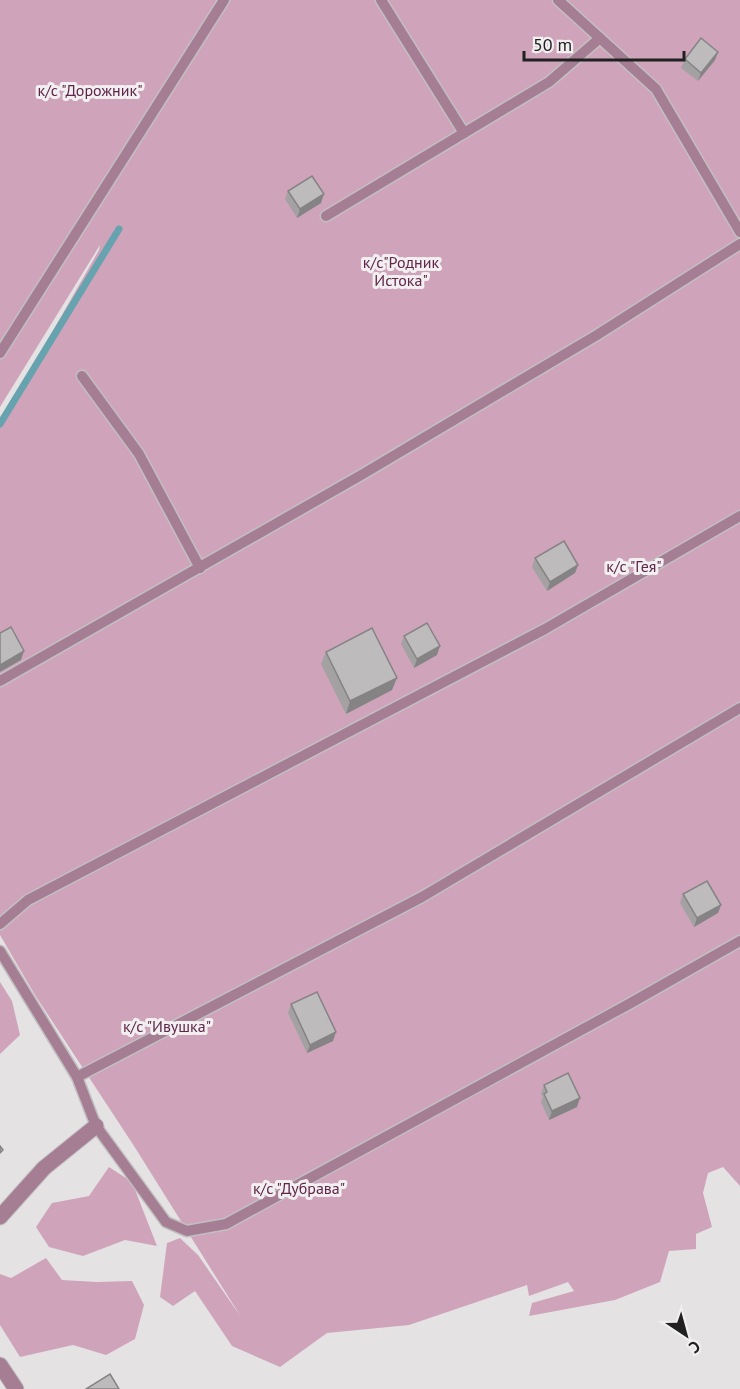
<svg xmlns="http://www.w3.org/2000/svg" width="740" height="1389" font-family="'PT Sans',sans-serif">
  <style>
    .green { fill: #cfa4bb }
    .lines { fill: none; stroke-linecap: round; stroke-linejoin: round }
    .stream { stroke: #66a3af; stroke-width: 7 }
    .lane-casing { stroke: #c2bfc1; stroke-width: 13 }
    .street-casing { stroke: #c2bfc1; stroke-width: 17 }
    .lane { stroke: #a57e94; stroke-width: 10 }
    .street { stroke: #a57e94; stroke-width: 15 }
    .wall { fill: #a3a1a2 }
    .shaded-wall { fill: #858384 }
    .building { fill: #bebbbc; stroke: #858384; stroke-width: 1.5 }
    .labels { text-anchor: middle; stroke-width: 6; stroke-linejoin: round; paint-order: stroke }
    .park-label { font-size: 16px; fill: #60264a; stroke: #f2eff1 }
  </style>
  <rect width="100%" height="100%" fill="#e5e2e4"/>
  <g class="green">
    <path d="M0 0H740V1186L723 1167 708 1173 703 1193 712 1227 696 1234V1249L669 1251 660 1282 615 1300 529 1316 532 1303 574 1291 568 1282 529 1296 527 1285 409 1325 327 1333 280 1367 232 1346 195 1291 173 1306 160 1297 167 1243 180 1238 198 1255 241 1317 134 1146 35 995 0 935V418L5 415 99 250 100 245 0 407Z"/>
    <path d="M0 982 12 1001 20 1035 0 1054Z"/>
    <path d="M109 1167 132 1182 157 1246 125 1240 83 1256 49 1247 36 1227 52 1203 89 1196Z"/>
    <path d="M46 1258 62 1280 97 1282 132 1281 144 1305 135 1339 106 1355 73 1345 20 1357 0 1325V1274L11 1278Z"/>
  </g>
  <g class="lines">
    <path class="stream" d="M0 424 119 229"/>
    <g class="lane-casing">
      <g id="lane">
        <path d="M381 0 464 133"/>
        <path d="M558 0 656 89 740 232"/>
        <path d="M326 216 549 82 600 38"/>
        <path d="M0 353 224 0"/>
        <path d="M82 376 139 454 200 568"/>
        <path d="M0 681 363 474 597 335 740 244"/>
        <path d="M0 924 28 900 545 629 740 516"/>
        <path d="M0 951 77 1077 96 1126 166 1222 187 1231 226 1224 629 1004 740 941"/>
        <path d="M77 1077 422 897 740 708"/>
      </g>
    </g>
    <g class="street-casing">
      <g id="street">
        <path d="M0 1217 44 1168 96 1126"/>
        <path d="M0 1365 16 1389"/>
      </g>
    </g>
    <use href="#lane" class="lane"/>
    <use href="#street" class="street"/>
  </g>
  <g class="wall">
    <path d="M718 52 715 60 698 81 681 68 685 59Z"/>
    <path d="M288 191 321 203 297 218 285 199Z"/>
    <path d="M535 558 578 565 575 573 547 591 532 567Z"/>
    <path d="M404 636 437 655 414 668 401 644Z"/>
    <path d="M326 652 392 690 346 714 321 664Z"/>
    <path d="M683 894 721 905 718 913 694 927 680 903Z"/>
    <path d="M291 1004 333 1041 307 1053 288 1013Z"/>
    <path d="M544 1085 577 1107 549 1120 541 1102 543 1097 541 1094Z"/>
  </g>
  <g class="shaded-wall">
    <path d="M718 52 715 60 698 81 701 73Z"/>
    <path d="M324 194 321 203 297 218 300 209Z"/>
    <path d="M578 565 575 573 547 591 550 582Z"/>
    <path d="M440 646 437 655 414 668 417 659Z"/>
    <path d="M24 651 21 660 0 672V665Z"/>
    <path d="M397 678 392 690 346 714 350 701Z"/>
    <path d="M721 905 718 913 694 927 697 918Z"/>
    <path d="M336 1032 333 1041 307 1053 310 1045Z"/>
    <path d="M580 1098 577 1107 549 1120 552 1111Z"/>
  </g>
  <g class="building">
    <path d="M701 38 718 52 701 73 685 59Z"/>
    <path d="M312 176 324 194 300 209 288 191Z"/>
    <path d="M564 541 578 565 550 582 535 558Z"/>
    <path d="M427 623 440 646 417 659 404 636Z"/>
    <path d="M11 627 24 651 0 665V633Z"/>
    <path d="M372 628 397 678 350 701 326 652Z"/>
    <path d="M707 881 721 905 697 918 683 894Z"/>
    <path d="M317 992 336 1032 310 1045 291 1004Z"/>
    <path d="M568 1073 580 1098 552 1111 544 1094 547 1092 544 1085Z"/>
    <path d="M0 1146 3 1150 0 1153Z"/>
    <path d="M110 1374 119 1389H86Z"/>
  </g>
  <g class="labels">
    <g class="park-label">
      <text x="90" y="96">к/с "Дорожник"</text>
      <text x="401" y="268">к/с"Родник<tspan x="401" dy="18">Истока"</tspan></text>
      <text x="634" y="572">к/с "Гея"</text>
      <text x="167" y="1032">к/с "Ивушка"</text>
      <text x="299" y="1194">к/с "Дубрава"</text>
    </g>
  </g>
  <g transform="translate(686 1335) rotate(144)" stroke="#f2eff1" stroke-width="4.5" paint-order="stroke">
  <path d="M0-4.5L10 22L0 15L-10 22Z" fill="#222122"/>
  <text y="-9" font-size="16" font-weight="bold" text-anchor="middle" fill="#222122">С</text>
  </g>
  <path d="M524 51v9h160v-9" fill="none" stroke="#222122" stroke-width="3"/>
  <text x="533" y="51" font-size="18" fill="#222122" stroke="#f2eff1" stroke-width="4.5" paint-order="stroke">50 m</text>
</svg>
